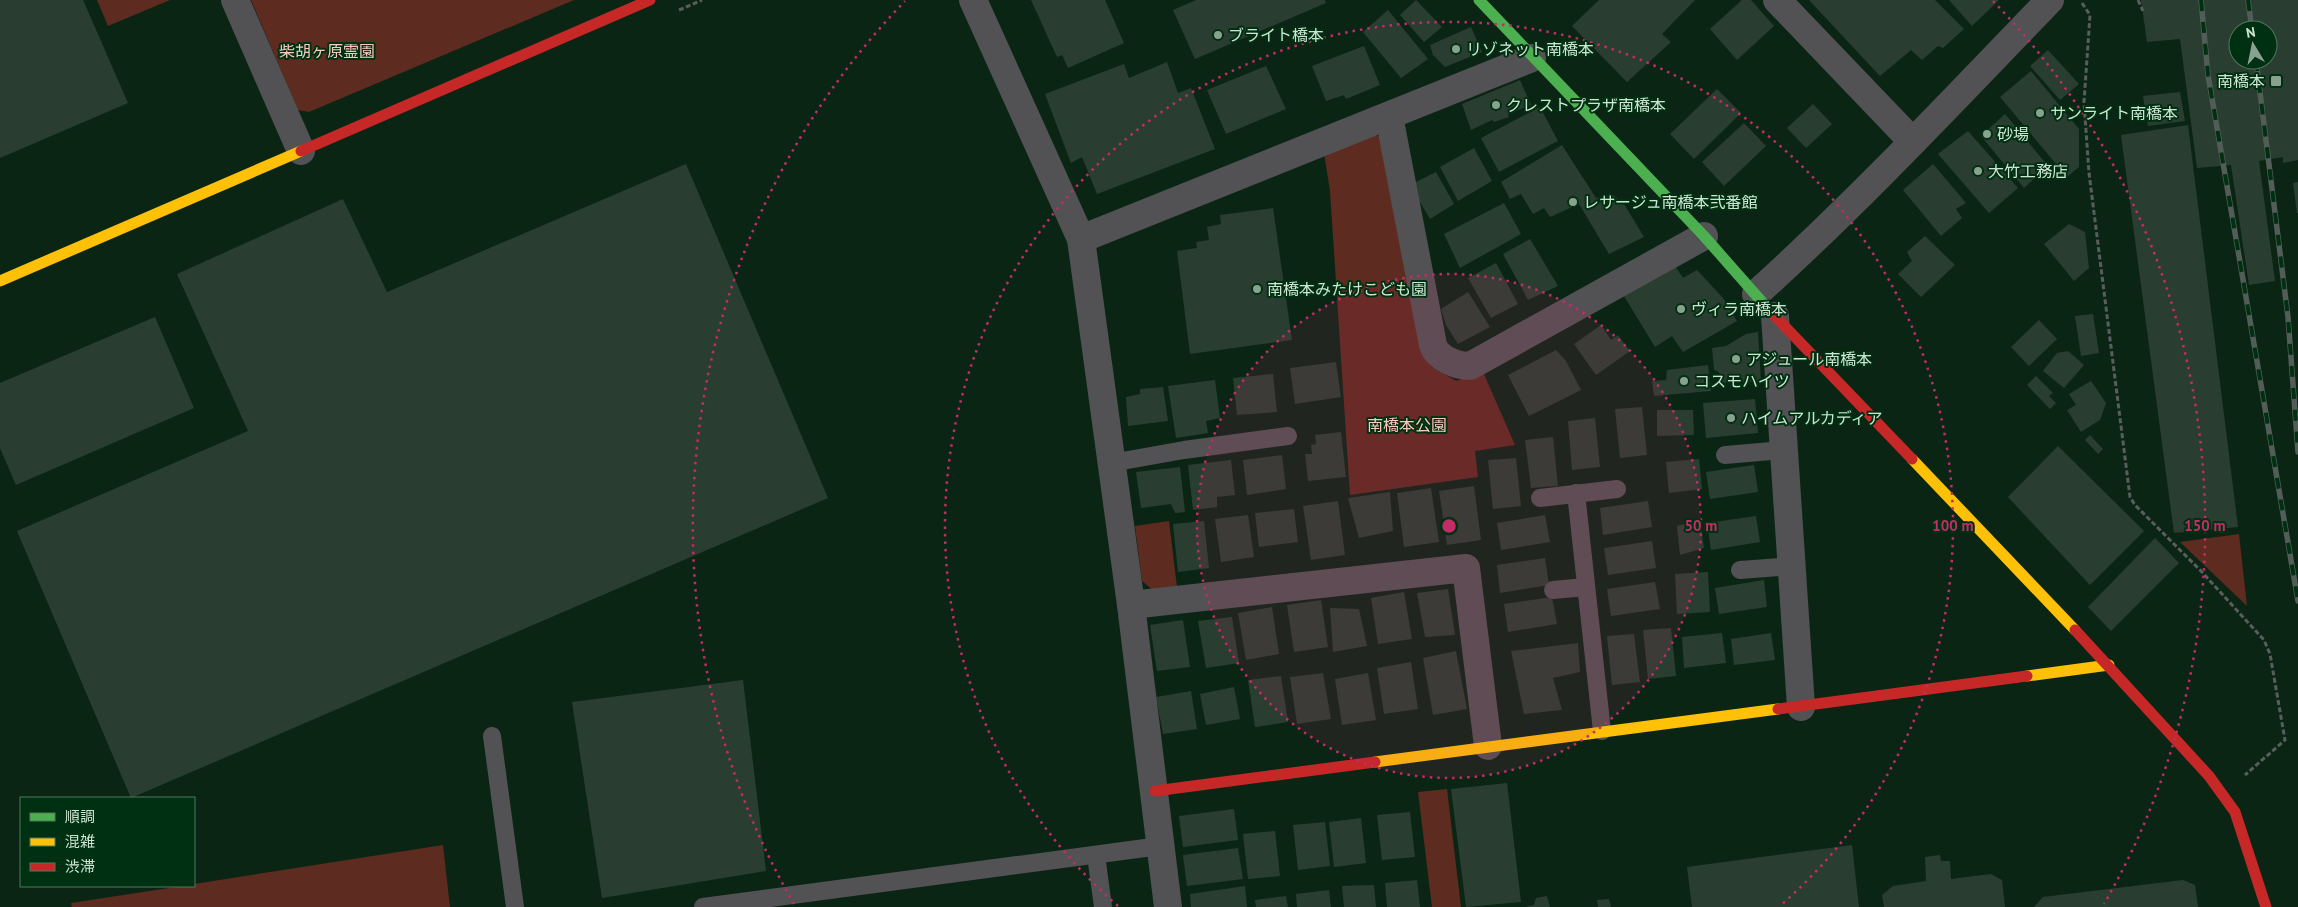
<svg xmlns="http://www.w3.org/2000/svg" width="2298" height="907" font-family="'PT Sans','Noto Sans JP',sans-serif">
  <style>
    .green { fill: #5d2b1f }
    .building { fill: #293e30; fill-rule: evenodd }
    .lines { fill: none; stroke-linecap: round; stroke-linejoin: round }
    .path { stroke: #585e5b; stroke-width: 3; stroke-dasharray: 5 2.5; stroke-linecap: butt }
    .lane { stroke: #525153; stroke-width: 18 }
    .street { stroke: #525153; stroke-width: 28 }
    .fast { stroke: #4caf50; stroke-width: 11 }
    .slow { stroke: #ffc107; stroke-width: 11 }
    .jam { stroke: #c62828; stroke-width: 11 }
    .rail-casing { stroke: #535d58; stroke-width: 5.5 }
    .rail { stroke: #003012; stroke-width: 4; stroke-dasharray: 11; stroke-linecap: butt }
    .ring { fill: none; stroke: #c32c67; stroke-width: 2.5; stroke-dasharray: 2.5 5 }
    .poi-dot { fill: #89a290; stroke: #003012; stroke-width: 2 }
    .labels { text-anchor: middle; stroke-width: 4; stroke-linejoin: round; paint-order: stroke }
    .poi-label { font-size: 16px; fill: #cde5d2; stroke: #003012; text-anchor: start }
    .park-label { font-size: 16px; fill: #fcc9bf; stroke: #003012 }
    .centre { fill: #c32c67; stroke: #003012; stroke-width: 2.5 }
    .ring-label { font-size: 15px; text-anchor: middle; font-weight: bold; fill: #c32c67; stroke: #003012; stroke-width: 4; stroke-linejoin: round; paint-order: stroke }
  </style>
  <rect width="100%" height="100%" fill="#0b2515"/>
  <g class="green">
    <path d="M97 0H170L108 26Z"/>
    <path d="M251 0H574L309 112 298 110Z"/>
    <path d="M1373 133 1382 139 1427 353 1432 367 1456 381 1483 372 1515 445 1475 451 1478 477 1350 495 1330 191 1324 153Z"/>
    <path d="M1169 521 1177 587 1154 591 1142 581 1135 526Z"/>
    <path d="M2239 534 2247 606 2180 542Z"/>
    <path d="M1447 789 1461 907H1432L1418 792Z"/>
    <path d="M443 845 450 907H72L71 903 182 886H194V884Z"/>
  </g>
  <g class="building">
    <path d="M0 0H83L128 103 0 158Z"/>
    <path d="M1031 0H1105L1124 43 1068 68 1062 55 1057 57Z"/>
    <path d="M1196 0H1325L1326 3 1195 59 1173 10Z"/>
    <path d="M1416 0 1442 27 1424 42 1400 15Z"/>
    <path d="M1599 0H1695L1662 34 1671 42 1627 82 1572 26Z"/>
    <path d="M1742 0H1751L1774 26 1737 60 1710 29Z"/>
    <path d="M1809 0H1935L1964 29 1943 48 1938 46 1922 60 1911 50 1880 76Z"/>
    <path d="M1949 0H1999L1972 26Z"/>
    <path d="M2141 0H2298V160L2283 163V157L2259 161 2275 281 2249 285 2231 165 2197 168 2180 39 2147 42ZM2238 30H2268V60H2238Z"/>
    <path d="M1388 10 1428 59 1401 78 1363 32Z"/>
    <path d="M1471 27 1482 52 1445 67 1433 55 1430 45Z"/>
    <path d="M1364 46 1380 85 1346 99 1344 95 1326 101 1312 66Z"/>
    <path d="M2048 50 2079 84 2060 100 2030 66Z"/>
    <path d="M1167 62 1178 93 1191 88 1215 149 1097 194 1082 157 1071 163 1045 94 1124 64 1129 78Z"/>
    <path d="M1266 66 1286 109 1226 134 1207 90Z"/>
    <path d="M2031 71 2079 129V167L2067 177 2000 97Z"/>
    <path d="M1520 80 1531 105 1508 114 1509 117 1494 122 1492 120 1471 130 1462 104Z"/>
    <path d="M1717 89 1741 113 1694 159 1670 134Z"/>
    <path d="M2180 92 2185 121 2148 126 2143 96Z"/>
    <path d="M1813 104 1832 124 1806 148 1787 128Z"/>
    <path d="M1540 107 1558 141 1499 172 1481 138Z"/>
    <path d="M2005 114 2048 166 2024 188 1981 136Z"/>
    <path d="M1744 123 1766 146 1724 186 1702 162Z"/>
    <path d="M2188 125 2238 527 2174 533 2121 135Z"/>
    <path d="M1968 131 2018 188 1989 213 1938 154Z"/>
    <path d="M1562 145 1596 198 1613 195 1624 204 1644 237 1609 254 1579 204 1550 217 1544 208 1533 214 1521 194 1510 199 1501 182Z"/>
    <path d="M1474 148 1492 181 1458 201 1440 167Z"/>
    <path d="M686 164 828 498 131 798 17 531 248 431 177 274 343 199 387 292Z"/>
    <path d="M1933 164 1966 203 1956 209 1962 218 1941 236 1903 190Z"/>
    <path d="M1436 172 1454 204 1430 219 1414 192V183Z"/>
    <path d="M2298 182V213H2297L2293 183Z"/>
    <path d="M1504 203 1521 234 1460 268 1444 234Z"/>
    <path d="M1273 208 1292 340 1190 354 1177 251 1197 248 1196 242 1209 240 1207 227 1221 224 1220 215Z"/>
    <path d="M2069 224 2085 232 2089 268 2074 281 2044 244Z"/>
    <path d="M1925 236 1955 265 1921 297 1898 274 1912 261 1907 252Z"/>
    <path d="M1530 239 1558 286 1528 300 1503 254Z"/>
    <path d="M1496 263 1518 304 1491 318 1468 278Z"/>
    <path d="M1675 266 1683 278 1697 270 1723 298 1737 321 1683 352 1672 336 1655 347 1624 296Z"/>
    <path d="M1468 292 1490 327 1458 344 1446 325 1441 309Z"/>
    <path d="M2093 314 2099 353 2081 356 2075 316Z"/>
    <path d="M155 317 194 408 16 485 0 448V383Z"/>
    <path d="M2039 320 2057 339 2029 366 2011 347Z"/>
    <path d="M1601 325 1611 340 1618 335 1630 351 1596 375 1574 344Z"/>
    <path d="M1758 332 1761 381 1720 383 1719 372 1714 370 1712 348 1726 346 1746 334Z"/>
    <path d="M1556 350 1566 361 1581 390 1529 416 1508 375Z"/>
    <path d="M2068 351 2084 365 2064 388 2043 371 2057 353Z"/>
    <path d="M1336 362 1341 397 1295 404 1290 368Z"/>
    <path d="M1708 365 1711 391 1654 396 1652 381 1666 380 1667 370Z"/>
    <path d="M1273 374 1277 412 1237 415 1233 378Z"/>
    <path d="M2036 376 2053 393 2049 396 2056 403 2050 409 2027 385Z"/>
    <path d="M1215 380 1220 418 1206 421 1208 433 1176 438 1168 386Z"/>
    <path d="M2091 381 2106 403 2100 420 2081 432 2067 410 2076 405 2069 394Z"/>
    <path d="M1163 387 1168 421 1128 426 1126 397 1140 394V389Z"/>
    <path d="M1755 399 1758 433 1706 438 1703 403Z"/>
    <path d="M1642 407 1647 455 1620 458 1615 409Z"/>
    <path d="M1657 410H1693L1694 435 1657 436Z"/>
    <path d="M1595 418 1600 467 1572 470 1568 421Z"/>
    <path d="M1341 432 1346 477 1308 481 1305 454H1312L1311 445 1316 444 1315 435Z"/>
    <path d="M2090 435 2103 449 2098 454 2085 440Z"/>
    <path d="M1553 437 1558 486 1531 488 1525 440Z"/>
    <path d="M2058 446 2144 531 2090 585 2008 497Z"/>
    <path d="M1282 455 1286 489 1247 495 1243 460Z"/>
    <path d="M1516 458 1521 506 1493 509 1488 460Z"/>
    <path d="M1699 459 1702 489 1669 493 1666 462Z"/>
    <path d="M1231 460 1235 495 1217 497V507L1193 510 1188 465Z"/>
    <path d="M1754 465 1758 492 1710 499 1706 472Z"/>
    <path d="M1180 467 1185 512 1175 513 1171 504 1141 508 1136 472Z"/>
    <path d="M1474 486 1481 540 1447 545 1439 491Z"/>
    <path d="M1431 488 1439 542 1404 547 1397 493Z"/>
    <path d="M1390 492 1393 531 1359 538 1348 498Z"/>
    <path d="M1338 501 1345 555 1311 560 1303 506Z"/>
    <path d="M1648 501 1652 527 1603 535 1600 508Z"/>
    <path d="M1294 509 1298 542 1259 547 1255 513Z"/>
    <path d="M1248 515 1254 557 1221 562 1215 519Z"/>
    <path d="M1545 515 1550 542 1501 550 1497 523Z"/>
    <path d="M1756 516 1760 542 1711 550 1707 523Z"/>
    <path d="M1700 520 1704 548 1680 555 1677 526Z"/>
    <path d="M1204 521 1209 568 1178 572 1173 524Z"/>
    <path d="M2155 538 2179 563 2111 631 2088 607Z"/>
    <path d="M1652 541 1656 568 1608 575 1604 548Z"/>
    <path d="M1545 558 1549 585 1500 593 1497 565Z"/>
    <path d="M1708 572 1710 612 1677 614 1675 574Z"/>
    <path d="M1764 580 1767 607 1719 614 1715 588Z"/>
    <path d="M1655 582 1660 609 1611 616 1607 589Z"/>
    <path d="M1448 589 1455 635 1425 637 1417 593Z"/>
    <path d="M1404 592 1412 639 1378 644 1371 598Z"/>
    <path d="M1552 597 1557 624 1508 632 1504 604Z"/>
    <path d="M1321 600 1328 647 1294 652 1287 605Z"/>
    <path d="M1272 607 1279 654 1246 660 1238 613Z"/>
    <path d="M1330 608 1359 609 1367 646 1333 652Z"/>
    <path d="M1232 617 1239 663 1206 668 1198 621Z"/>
    <path d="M1183 620 1190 667 1157 671 1150 625Z"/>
    <path d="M1671 628 1676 676 1648 679 1643 630Z"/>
    <path d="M1722 633 1726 663 1684 668 1682 637Z"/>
    <path d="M1771 633 1775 660 1734 665 1731 639Z"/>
    <path d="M1634 634 1640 682 1612 685 1607 636Z"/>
    <path d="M1578 643 1580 672 1553 678 1562 710 1524 714 1511 651Z"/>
    <path d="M1456 651 1467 709 1433 715 1423 658Z"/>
    <path d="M1411 662 1418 709 1384 714 1377 668Z"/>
    <path d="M1323 673 1331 719 1297 724 1290 677Z"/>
    <path d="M1368 673 1376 720 1342 725 1335 679Z"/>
    <path d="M1281 676 1288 722 1255 727 1248 680Z"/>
    <path d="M743 680 766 871 602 898 572 702Z"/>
    <path d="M1234 687 1240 719 1206 725 1200 694Z"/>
    <path d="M1191 691 1197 729 1163 734 1156 697Z"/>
    <path d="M1507 783 1521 902 1466 907 1451 789Z"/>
    <path d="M1234 809 1238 840 1183 847 1179 816Z"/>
    <path d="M1410 812 1415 857 1382 860 1377 815Z"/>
    <path d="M1361 818 1366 863 1334 867 1329 822Z"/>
    <path d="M1325 822 1330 866 1298 870 1293 825Z"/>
    <path d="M1275 831 1280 876 1248 879 1243 834Z"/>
    <path d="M1852 845 1859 907H1692L1687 867Z"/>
    <path d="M1238 848 1243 879 1187 886 1183 855Z"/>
    <path d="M1940 855 1941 861H1950L1951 879 1991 874 2002 880 2005 907H1884L1882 895 1893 886 1926 881 1925 857Z"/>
    <path d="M1417 880 1420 907H1387L1385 883Z"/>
    <path d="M2183 880 2195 885 2198 907H2034L2043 897Z"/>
    <path d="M1374 885 1376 907H1344L1342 886Z"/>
    <path d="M1245 886 1247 907H1191L1190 894Z"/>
    <path d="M1329 890 1331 907H1297L1296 894Z"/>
    <path d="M1286 896 1288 907H1256L1255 900Z"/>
    <path d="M1547 896 1550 907H1525L1534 905 1536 898Z"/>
    <path d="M1609 899 1611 907H1598L1597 900Z"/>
  </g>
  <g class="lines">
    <g class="path">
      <path d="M2138 0 2143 11"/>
      <path d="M2082 3 2090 15 2084 102 2089 173 2130 497 2135 505 2201 571 2264 640 2270 654 2285 740 2245 775"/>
      <path d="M679 10 702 0"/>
    </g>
    <g class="lane">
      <path d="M1725 455 1783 450"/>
      <path d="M1111 463 1184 450 1288 436"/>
      <path d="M1576 493 1602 731"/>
      <path d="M1540 498 1617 489"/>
      <path d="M1740 570 1792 566"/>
      <path d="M1553 590 1586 587"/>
      <path d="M492 736 515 907"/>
      <path d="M1096 855 1103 907"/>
      <path d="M703 907 1160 846"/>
    </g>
    <g class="street">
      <path d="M235 0 301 151"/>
      <path d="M973 0 1081 239 1131 605 1168 907"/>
      <path d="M1777 0 1913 142"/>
      <path d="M1389 116 1433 345C1437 358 1456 366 1470 366L1704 236"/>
      <path d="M1081 239 1532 58"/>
      <path d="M1756 294C1859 201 1954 99 2050 0"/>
      <path d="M1775 316 1801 707"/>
      <path d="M1131 605 1466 568 1488 746"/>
    </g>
    <path class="fast" d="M1479 0 1704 236 1770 311"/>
    <g class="slow">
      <path d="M0 281 301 151"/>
      <path d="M1912 459 2075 630"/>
      <path d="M2027 676 2109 665"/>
      <path d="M1375 762 1778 709"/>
    </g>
    <g class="jam">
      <path d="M301 151 650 0"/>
      <path d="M1770 311 1912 459"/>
      <path d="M2075 630 2209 776 2235 812 2266 907"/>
      <path d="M1778 709 2027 676"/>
      <path d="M1155 791 1375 762"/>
    </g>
    <g class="rail-casing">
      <g id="rail">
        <path d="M2201 0 2208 75 2298 601"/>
        <path d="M2248 0 2252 30"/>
        <path d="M2256 60 2288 317 2298 452"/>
      </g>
    </g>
    <use href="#rail" class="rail"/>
  </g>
  <circle cx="1449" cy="526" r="252" fill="#c32c67" fill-opacity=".12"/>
  <g class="ring">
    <circle cx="1449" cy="526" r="252"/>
    <path d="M1118 906A504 504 0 1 1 1780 906"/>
    <path d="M794 904A756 756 0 0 1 905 1M1993 1A756 756 0 0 1 2104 904"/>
  </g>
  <g class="poi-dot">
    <circle cx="1218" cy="35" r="5"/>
    <circle cx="1456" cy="49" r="5"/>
    <rect x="2270" y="75" width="12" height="12" rx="2.5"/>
    <circle cx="1496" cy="105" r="5"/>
    <circle cx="2040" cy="113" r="5"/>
    <circle cx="1987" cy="134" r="5"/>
    <circle cx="1978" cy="171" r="5"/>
    <circle cx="1573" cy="202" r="5"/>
    <circle cx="1257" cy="289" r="5"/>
    <circle cx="1681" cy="309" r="5"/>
    <circle cx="1736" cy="359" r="5"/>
    <circle cx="1684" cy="381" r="5"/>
    <circle cx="1731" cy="418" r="5"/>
  </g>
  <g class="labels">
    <g class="poi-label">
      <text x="1228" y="41">ブライト橋本</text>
      <text x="1466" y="55">リゾネット南橋本</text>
      <text x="2265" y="87" text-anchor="end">南橋本</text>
      <text x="1506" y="111">クレストプラザ南橋本</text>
      <text x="2050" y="119">サンライト南橋本</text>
      <text x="1997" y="140">砂場</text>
      <text x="1988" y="177">大竹工務店</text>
      <text x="1583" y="208">レサージュ南橋本弐番館</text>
      <text x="1267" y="295">南橋本みたけこども園</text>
      <text x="1691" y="315">ヴィラ南橋本</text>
      <text x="1746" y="365">アジュール南橋本</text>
      <text x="1694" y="387">コスモハイツ</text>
      <text x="1741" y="424">ハイムアルカディア</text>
    </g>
    <g class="park-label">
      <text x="327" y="57">柴胡ヶ原霊園</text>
      <text x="1407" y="431">南橋本公園</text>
    </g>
  </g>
  <circle cx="1449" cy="526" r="8" class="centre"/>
  <g class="ring-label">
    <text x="1701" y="531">50 m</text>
    <text x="1953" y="531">100 m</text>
    <text x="2205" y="531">150 m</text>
  </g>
  <rect x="20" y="797" width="175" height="90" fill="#003012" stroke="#52785f"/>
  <rect x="30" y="813" width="25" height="8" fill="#4caf50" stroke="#52785f"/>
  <text x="65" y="822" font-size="15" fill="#cde5d2">順調</text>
  <rect x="30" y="838" width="25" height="8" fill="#ffc107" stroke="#52785f"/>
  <text x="65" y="847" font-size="15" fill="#cde5d2">混雑</text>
  <rect x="30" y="863" width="25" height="8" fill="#c62828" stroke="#52785f"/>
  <text x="65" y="872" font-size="15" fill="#cde5d2">渋滞</text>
  <g transform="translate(2253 45) rotate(350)"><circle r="24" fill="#003012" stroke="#52785f"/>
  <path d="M0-4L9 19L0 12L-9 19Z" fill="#89a290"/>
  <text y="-8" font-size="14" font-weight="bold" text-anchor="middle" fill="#cde5d2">N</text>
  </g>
</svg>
